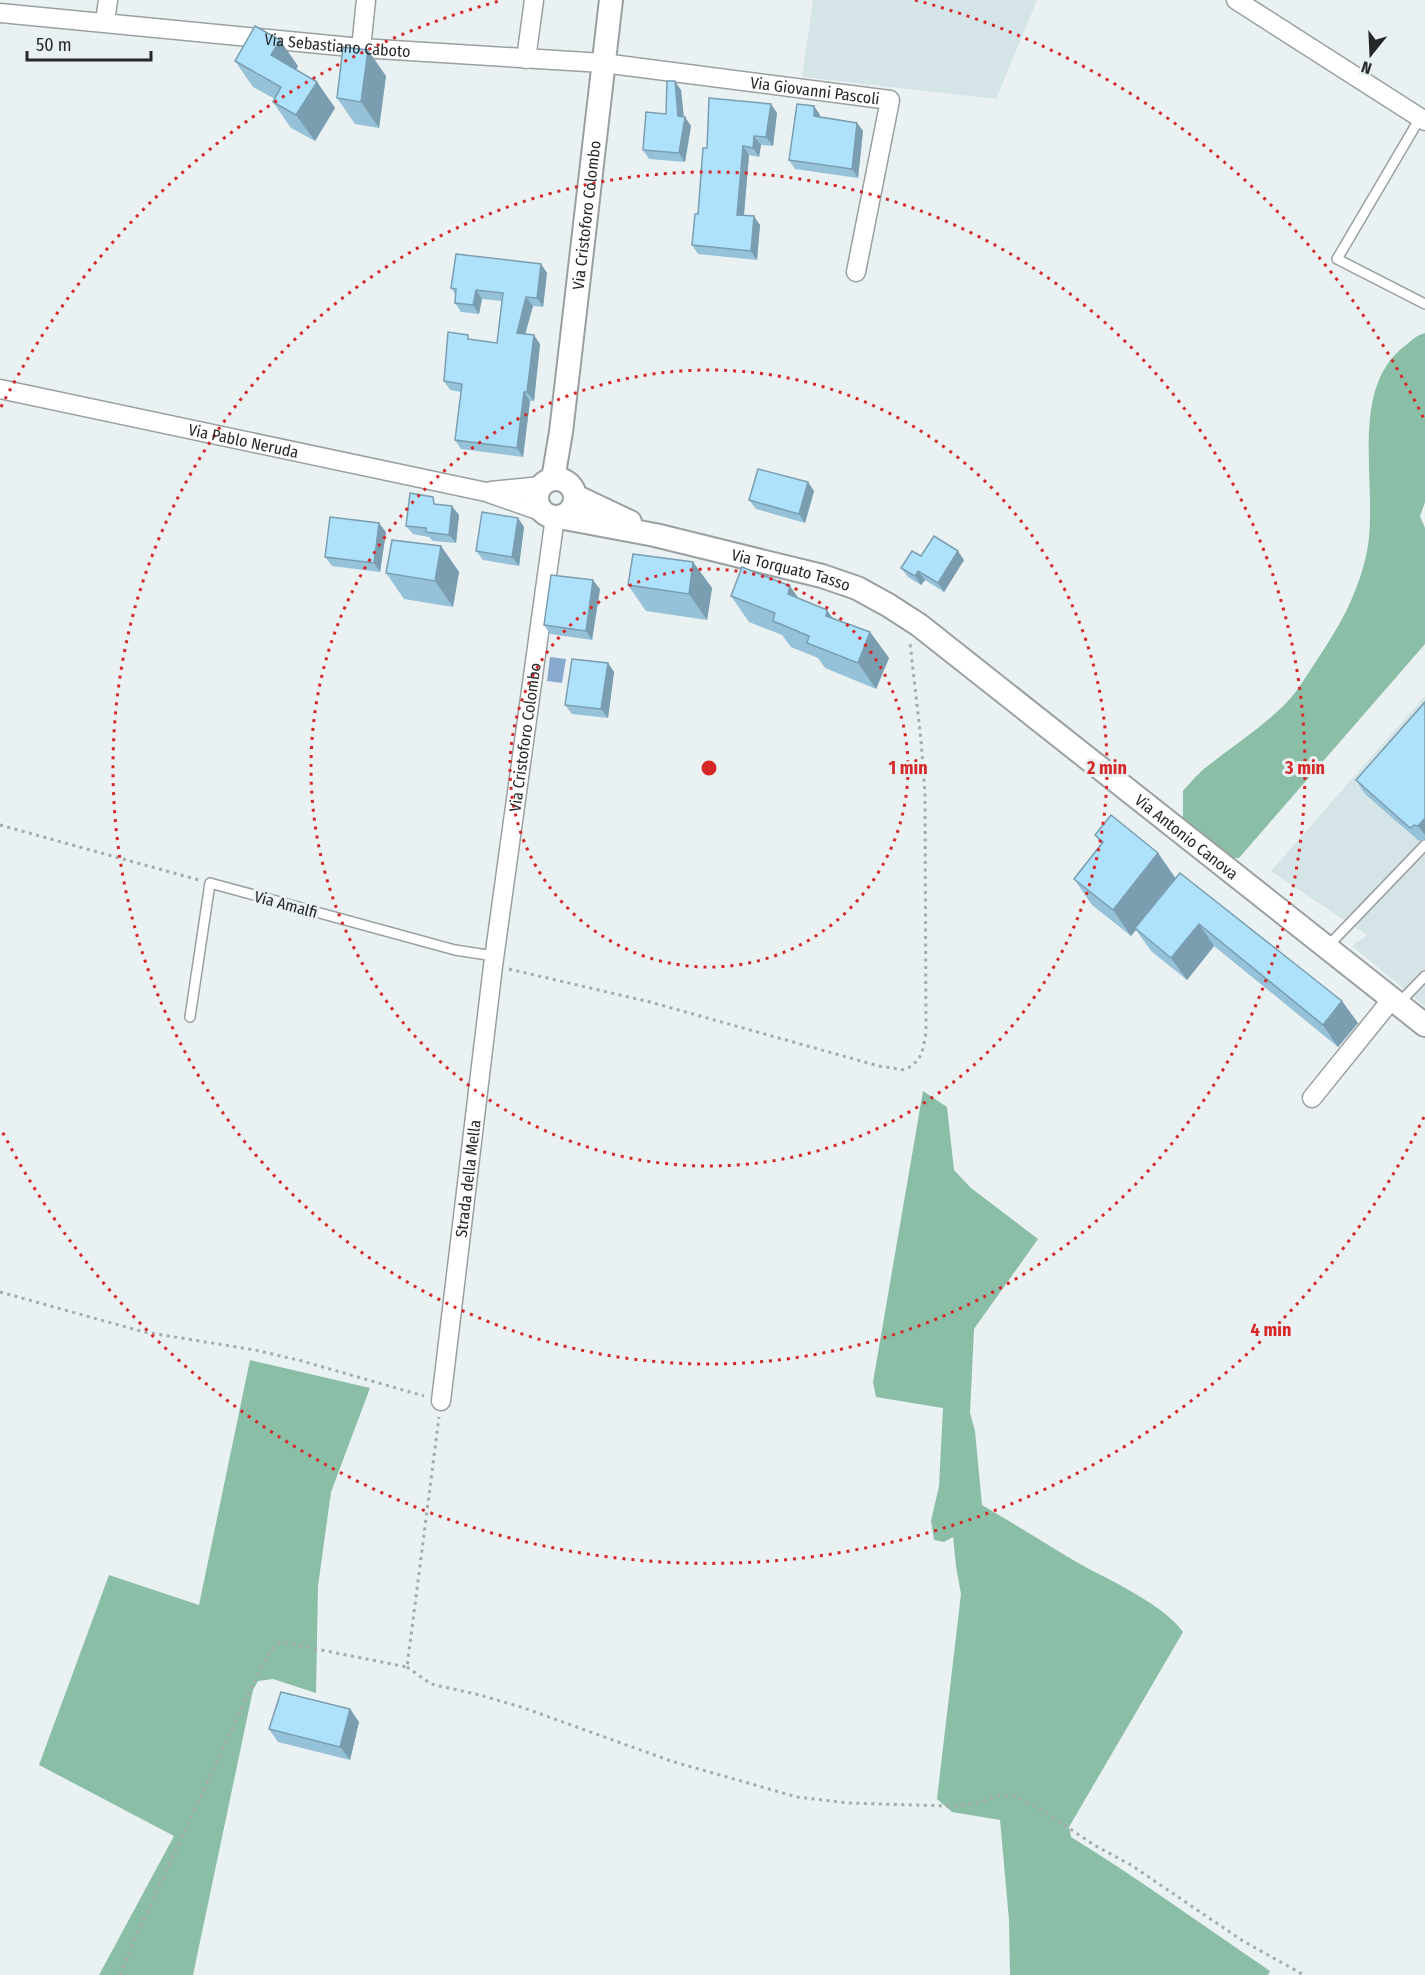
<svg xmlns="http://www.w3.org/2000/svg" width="1425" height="1975" font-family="'Fira Sans Condensed',sans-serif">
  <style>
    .built { fill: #d4e4e7 }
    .forest { fill: #8abea6 }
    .water { fill: #89a9ce }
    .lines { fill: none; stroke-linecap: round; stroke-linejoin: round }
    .service-casing { stroke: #9aa0a1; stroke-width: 12 }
    .minor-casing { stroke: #9aa0a1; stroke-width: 21 }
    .tertiary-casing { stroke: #9aa0a1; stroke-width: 26 }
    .path { stroke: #a5aaab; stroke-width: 3; stroke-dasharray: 3 4.5; stroke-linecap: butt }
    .service { stroke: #fff; stroke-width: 9 }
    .minor { stroke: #fff; stroke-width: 18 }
    .tertiary { stroke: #fff; stroke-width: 22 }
    .wall { fill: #96c2d9 }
    .shaded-wall { fill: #7a9eb0 }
    .building { fill: #aee2fc; stroke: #7a9eb0; stroke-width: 1.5 }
    .ring { fill: none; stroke: #d62828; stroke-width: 3; stroke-dasharray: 3 6 }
    .labels { text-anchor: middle; stroke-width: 6; stroke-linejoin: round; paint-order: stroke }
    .street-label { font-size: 16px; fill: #262829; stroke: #eaf1f2 }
    .centre { fill: #d62828; stroke: #eaf1f2; stroke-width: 3 }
    .ring-label { font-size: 18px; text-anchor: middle; font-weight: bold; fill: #d62828; stroke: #eaf1f2; stroke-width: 6; stroke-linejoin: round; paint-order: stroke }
  </style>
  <rect width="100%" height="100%" fill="#eaf1f2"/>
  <g class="built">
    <path d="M813 0H1037L996 99 802 77Z"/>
    <path d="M1425 696V1006L1352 946 1367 935 1271 871Z"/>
  </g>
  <g class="forest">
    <path d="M1425 333V502L1420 516 1425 528V644L1239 858H1229L1183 820V791C1191 782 1199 772 1209 765 1233 746 1258 730 1280 709 1294 697 1303 681 1313 666 1337 630 1356 599 1366 556 1381 493 1345 389 1406 345 1412 340 1417 335 1425 333Z"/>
    <path d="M923 1091 947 1107 954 1170 971 1188 1038 1239 974 1329 970 1413 975 1431 982 1505C1015 1524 1047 1545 1080 1564 1111 1581 1163 1604 1183 1632L1069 1827 1071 1837C1139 1879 1204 1926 1270 1971L1268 1975H1010L1009 1920 1000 1820 952 1812 937 1799 961 1594 956 1566 953 1537 944 1542 934 1540 931 1521 939 1486 943 1408 876 1397 873 1382Z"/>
    <path d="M250 1360 370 1388 331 1492 318 1586 316 1693 273 1679 258 1681 253 1690 193 1975H99L174 1836 39 1765 109 1575 199 1605Z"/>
  </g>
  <path class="water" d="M550 657 566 659 562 683 547 681Z"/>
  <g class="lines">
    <g class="service-casing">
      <g id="service">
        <path d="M1420 118 1337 259 1425 304"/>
        <path d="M1327 947 1425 845"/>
        <path d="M1398 1004 1425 976"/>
        <path d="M190 1017 210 883 455 950 494 956"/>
      </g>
    </g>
    <g class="minor-casing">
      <g id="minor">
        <path d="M1236 0 1425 121"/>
        <path id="s1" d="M0 13 361 48 603 63 890 100 856 272"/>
        <path d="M105 22 108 0"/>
        <path d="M361 48 366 0"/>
        <path d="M526 59 534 0"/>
        <path id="s2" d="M0 389 486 492 543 512"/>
        <path d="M491 491 541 486"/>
        <path d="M1312 1098 1392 999"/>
        <path id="s3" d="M441 1401 493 966 555 517"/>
      </g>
    </g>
    <g class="tertiary-casing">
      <g id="tertiary">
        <circle cx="556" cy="498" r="19"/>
        <path id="s4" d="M553 479 561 432 611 0"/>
        <path d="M575 496 630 522"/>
        <path id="s5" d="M559 517 655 535 822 576 857 588 888 605 919 625 1425 1025"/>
      </g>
    </g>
    <g class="path">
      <path d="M0 825 199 880"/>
      <path d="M509 969 650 1002 879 1066 905 1070C923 1059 922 1053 926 1033L925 793 921 740 910 643"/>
      <path d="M0 1292 144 1332 255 1350 302 1361 424 1396"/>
      <path d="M407 1667 431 1684 480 1695 524 1708 671 1761 797 1797 849 1803 947 1806 974 1804 998 1796 1012 1795 1045 1812 1094 1845 1131 1865 1243 1941 1304 1975"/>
      <path d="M120 1975 135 1938 260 1669 273 1648 281 1642 407 1667 439 1417"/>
    </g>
    <use href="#service" class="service"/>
    <use href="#minor" class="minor"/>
    <use href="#tertiary" class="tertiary"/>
  </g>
  <g class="wall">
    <path d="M235 61 298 66 296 70 317 82 335 108 315 141 291 128 273 102 275 99 253 87Z"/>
    <path d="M386 76 379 128 355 124 337 98Z"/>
    <path d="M681 90 684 117 691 126 685 162 649 159 643 150Z"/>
    <path d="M771 104 777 113 773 146 761 145 759 157 749 155 744 216 760 225 757 260 698 254 692 245 698 214 707 148Z"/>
    <path d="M814 106 820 115V117L857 123 863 131 858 178 795 169 789 160Z"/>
    <path d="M541 264 547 273 543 307 533 306 525 334 540 344 534 401H530L523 457 461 449 455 440 461 392 450 390 444 381 472 340 497 343 502 301 482 299 479 314 461 312 455 303 456 295 451 288Z"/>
    <path d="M814 491 805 523 756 509 749 500Z"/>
    <path d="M438 504 459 515 456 543 433 541 429 537 413 534 406 526Z"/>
    <path d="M518 518 524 527 519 566 483 560 476 551Z"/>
    <path d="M386 532 380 572 332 566 325 557Z"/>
    <path d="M441 546 459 572 453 607 404 599 386 573Z"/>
    <path d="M921 556 964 560 944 592 925 580 921 585 908 577 901 568Z"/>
    <path d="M693 562 712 588 707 620 646 611 628 585Z"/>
    <path d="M600 589 592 640 550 634 544 625Z"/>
    <path d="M731 596 798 598 832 618 870 632 889 658 876 689 825 668 818 658 791 647 782 635 749 622Z"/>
    <path d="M608 663 614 672 608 718 572 714 565 705Z"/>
    <path d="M1425 702V839L1419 841 1365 794 1356 780Z"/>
    <path d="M1095 835 1158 853 1176 879 1358 1023 1338 1047 1214 946 1187 980 1151 951 1136 930 1131 936 1092 905 1074 879 1101 844Z"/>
    <path d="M350 1709 359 1722 350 1760 278 1742 269 1729Z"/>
  </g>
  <g class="shaded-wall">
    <path d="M280 40 298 66 289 81 271 55Z"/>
    <path d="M368 50 386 76 379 128 361 102Z"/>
    <path d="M675 81 681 90 684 120 685 117 691 126 685 162 679 153 678 116Z"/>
    <path d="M317 82 335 108 315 141 296 115Z"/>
    <path d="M771 104 777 113 773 146 766 137Z"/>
    <path d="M814 106 820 115V125L814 116Z"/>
    <path d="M857 123 863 131 858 178 852 169Z"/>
    <path d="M754 136 761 145 759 157 753 148Z"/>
    <path d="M743 146 749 155 743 224 737 215Z"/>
    <path d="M754 216 760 225 757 260 751 251Z"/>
    <path d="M541 264 547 273 543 307 537 298Z"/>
    <path d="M476 290 482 299 479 314 473 305Z"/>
    <path d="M526 297 533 306 523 342 517 333Z"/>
    <path d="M534 335 540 344 534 401 527 392Z"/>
    <path d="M524 392 530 401 523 457 517 448Z"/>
    <path d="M808 482 814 491 805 523 799 514Z"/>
    <path d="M452 506 459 515 456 543 449 535Z"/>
    <path d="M518 518 524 527 519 566 512 557Z"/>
    <path d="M379 523 386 532 380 572 374 563Z"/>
    <path d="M441 546 459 572 453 607 435 581Z"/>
    <path d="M958 551 964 560 944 592 938 583Z"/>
    <path d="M693 562 712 588 707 620 689 594Z"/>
    <path d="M918 571 925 580 921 585 915 576Z"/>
    <path d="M593 580 600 589 592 640 586 631Z"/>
    <path d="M790 586 808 612 788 594Z"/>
    <path d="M827 610 845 636 826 616Z"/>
    <path d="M870 632 889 658 876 689 858 663Z"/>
    <path d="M608 663 614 672 608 718 601 709Z"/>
    <path d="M1425 818V835L1418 826Z"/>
    <path d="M1158 853 1176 879 1131 936 1113 910Z"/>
    <path d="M1199 924 1214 946 1187 980 1171 958Z"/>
    <path d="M1342 1001 1358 1023 1338 1047 1323 1025Z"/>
    <path d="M350 1709 359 1722 350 1760 340 1747Z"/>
  </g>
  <g class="building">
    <path d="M255 26 280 40 271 55 317 82 296 115 273 102 281 87 235 61Z"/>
    <path d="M343 47 368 50 361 102 337 98Z"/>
    <path d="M667 81H675L678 116 685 117 679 153 643 150 646 112 666 114Z"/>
    <path d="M709 98 771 104 766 137 754 136 753 148 743 146 737 215 754 216 751 251 692 245 695 214H698L703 148H707Z"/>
    <path d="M797 104 814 106V116L857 123 852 169 789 160Z"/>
    <path d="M456 254 541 264 537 298 526 297 517 333 534 335 527 392H524L517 448 455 440 462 384 444 381 448 332 468 335V339L497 343 503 293 476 290 473 305 455 303 456 289 451 288Z"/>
    <path d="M758 469 808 482 799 514 749 500Z"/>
    <path d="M410 493 433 497 434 504 452 506 449 535 426 532V528L406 526Z"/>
    <path d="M482 512 518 518 512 557 476 551Z"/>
    <path d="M330 517 379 523 374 563 325 557Z"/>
    <path d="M934 536 958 551 938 583 918 571 915 576 901 568 912 551 921 556Z"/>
    <path d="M392 540 441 546 435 581 386 573Z"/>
    <path d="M633 554 693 562 689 594 628 585Z"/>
    <path d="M742 567 790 586 788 594 827 610 826 616 870 632 858 663 807 643 809 636 773 621 775 613 731 596Z"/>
    <path d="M551 575 593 580 586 631 544 625Z"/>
    <path d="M572 659 608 663 601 709 565 705Z"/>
    <path d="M1425 702V818L1418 826 1414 825 1410 828 1356 780Z"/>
    <path d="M1111 815 1158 853 1113 910 1074 879 1103 842 1095 835Z"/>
    <path d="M1180 873 1342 1001 1323 1025 1199 924 1171 958 1135 928Z"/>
    <path d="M281 1692 350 1709 340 1747 269 1729Z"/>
  </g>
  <g class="ring">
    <circle cx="709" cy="768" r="199"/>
    <circle cx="709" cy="768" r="398"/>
    <circle cx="709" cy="768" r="596"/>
    <path d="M1424 1117A795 795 0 0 1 1 1129M1 407A795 795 0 0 1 503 0M915 0A795 795 0 0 1 1424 419"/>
  </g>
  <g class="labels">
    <g class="street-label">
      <text dy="6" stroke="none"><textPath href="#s1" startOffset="339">Via Sebastiano Caboto</textPath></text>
      <text dy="6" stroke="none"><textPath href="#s1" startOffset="819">Via Giovanni Pascoli</textPath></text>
      <text dy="6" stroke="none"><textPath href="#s4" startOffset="266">Via Cristoforo Colombo</textPath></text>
      <text dy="6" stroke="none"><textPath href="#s2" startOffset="249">Via Pablo Neruda</textPath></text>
      <text dy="6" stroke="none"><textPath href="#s5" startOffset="238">Via Torquato Tasso</textPath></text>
      <text dy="6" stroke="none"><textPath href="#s3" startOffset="669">Via Cristoforo Colombo</textPath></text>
      <text dy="6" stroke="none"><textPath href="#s5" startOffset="720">Via Antonio Canova</textPath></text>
      <text transform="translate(286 904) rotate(15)" y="6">Via Amalfi</text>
      <text dy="6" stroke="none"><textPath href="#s3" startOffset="224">Strada della Mella</textPath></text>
    </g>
  </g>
  <circle cx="709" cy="768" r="9" class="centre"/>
  <g class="ring-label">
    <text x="908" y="774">1 min</text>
    <text x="1107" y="774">2 min</text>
    <text x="1305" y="774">3 min</text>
    <text x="1271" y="1336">4 min</text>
  </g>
  <g transform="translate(1371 54) rotate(198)" stroke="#eaf1f2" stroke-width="4.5" paint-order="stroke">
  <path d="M0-4.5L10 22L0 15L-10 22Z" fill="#262829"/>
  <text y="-9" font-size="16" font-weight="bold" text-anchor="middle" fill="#262829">N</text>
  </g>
  <path d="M27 51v9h124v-9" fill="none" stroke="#262829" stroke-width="3"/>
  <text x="36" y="51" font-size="18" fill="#262829" stroke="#eaf1f2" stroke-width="4.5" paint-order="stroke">50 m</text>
</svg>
